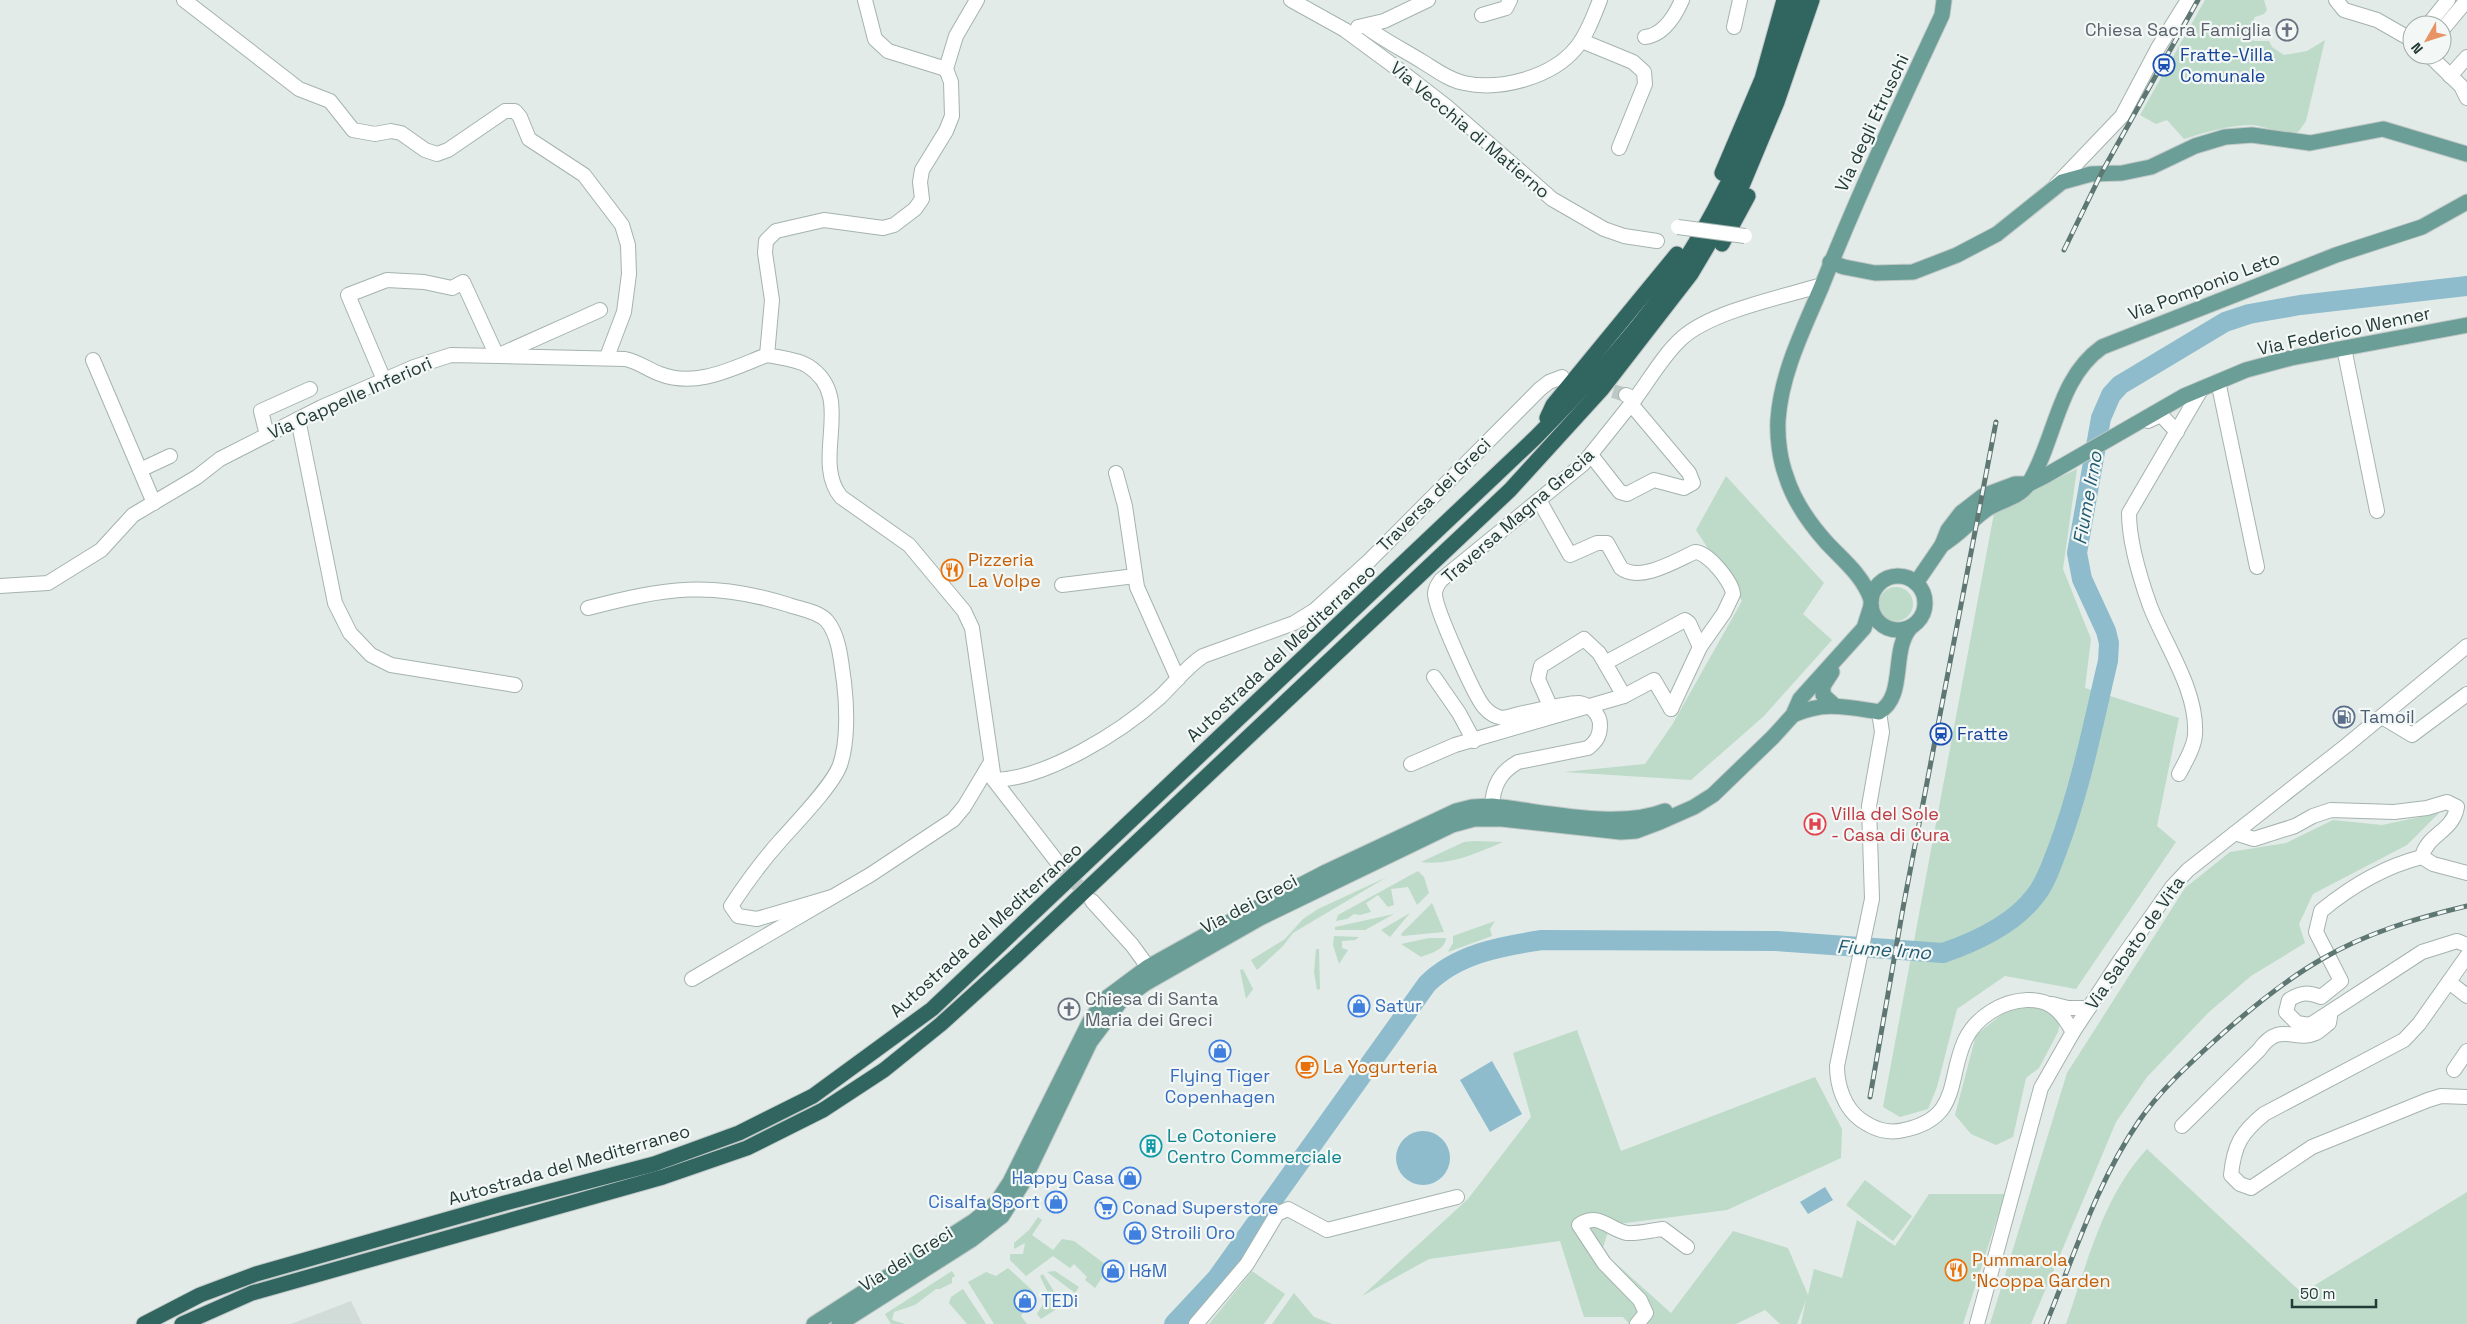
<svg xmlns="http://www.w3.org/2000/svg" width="2467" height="1324" font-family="'Space Grotesk',sans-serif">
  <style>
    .built { fill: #d1dbd7 }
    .green { fill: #bddbc8 }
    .water { fill: #8ebccc }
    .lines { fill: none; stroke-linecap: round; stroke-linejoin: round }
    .river { stroke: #8ebccc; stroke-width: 20 }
    .minor-tunnel { stroke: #bcc8c5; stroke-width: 14; stroke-dasharray: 14 7; stroke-linecap: butt }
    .minor-casing { stroke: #a5b3af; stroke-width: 16 }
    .major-casing { stroke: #c1c8c7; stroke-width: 17 }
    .highway-casing { stroke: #c1c8c7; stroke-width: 17 }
    .minor { stroke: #fff; stroke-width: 14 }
    .major { stroke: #6a9e96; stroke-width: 15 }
    .highway { stroke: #316560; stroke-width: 15 }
    .rail-casing { stroke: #5e7773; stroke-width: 5 }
    .rail { stroke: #f3f8f6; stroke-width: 3; stroke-dasharray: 9; stroke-linecap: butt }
    .minor-bridge-casing { stroke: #a5b3af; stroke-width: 16; stroke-linecap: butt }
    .minor-bridge { stroke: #fff; stroke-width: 14 }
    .labels { text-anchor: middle; stroke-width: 4.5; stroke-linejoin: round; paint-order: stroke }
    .worship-label { font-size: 18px; fill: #5b616d; stroke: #f3f8f6; text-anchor: end }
    .transit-label { font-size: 18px; fill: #164399; stroke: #f3f8f6; text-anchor: start }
    .street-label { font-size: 18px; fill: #233b37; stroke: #f3f8f6 }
    .food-label { font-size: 18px; fill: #c56008; stroke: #f3f8f6; text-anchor: start }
    .service-label { font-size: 18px; fill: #4e5e75; stroke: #f3f8f6; text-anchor: start }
    .health-label { font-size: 18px; fill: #be3a42; stroke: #f3f8f6; text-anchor: start }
    .shop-label { font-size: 18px; fill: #366cbe; stroke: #f3f8f6; text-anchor: start }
    .culture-label { font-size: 18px; fill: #0d838f; stroke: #f3f8f6; text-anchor: start }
    .water-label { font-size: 19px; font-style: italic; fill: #225c73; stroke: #f3f8f6 }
  </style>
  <rect width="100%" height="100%" fill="#e2ebe8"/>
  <path class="built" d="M351 1301 362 1324H291Z"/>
  <g class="green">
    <path d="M2205 0H2264L2267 10 2264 14 2255 17 2248 33 2254 41H2269L2272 47 2284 55 2307 51 2325 40 2306 121 2299 131C2288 138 2266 126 2253 125 2229 125 2206 132 2184 139L2167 120 2156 124 2140 115Z"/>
    <path d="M2077 469 2063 569 2091 639 2085 688 2179 718 2157 826 2176 842 2076 989 2005 976 1957 1009 1937 1087 1928 1109 1900 1117 1883 1107 1995 508Z"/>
    <path d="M1726 476 1824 583 1803 614 1832 640 1764 716 1691 780 1564 772 1645 764 1672 725 1742 601 1696 530Z"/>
    <circle cx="1896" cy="604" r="17"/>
    <path d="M2439 813 2407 845 2313 894 2299 924 2305 943 2251 976 2209 1012 2147 1077 2116 1122 2031 1324H1990L2067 1073 2185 888 2230 852 2286 843 2333 820 2382 825Z"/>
    <path d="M1476 841 1503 842C1476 853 1451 866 1421 862L1464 842Z"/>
    <path d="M1418 871 1424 877 1429 893 1417 905 1408 887 1391 889 1394 905 1388 907 1378 895 1366 903 1371 912 1360 915 1354 914 1347 919 1336 921 1338 915Z"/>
    <path d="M1387 877 1293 933 1283 946 1257 970 1251 960 1285 939 1303 919 1318 909Z"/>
    <path d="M1432 903 1444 932 1402 936 1401 934Z"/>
    <path d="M1410 913 1390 937 1381 930Z"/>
    <path d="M1394 914 1365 930H1335V927Z"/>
    <path d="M1495 921 1490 929 1492 936 1448 952 1453 943V936Z"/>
    <path d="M1334 936 1359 937 1355 940 1342 941V948L1348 950 1339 964 1333 945Z"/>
    <path d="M1429 938H1446C1445 950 1431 953 1421 957L1401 944Z"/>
    <path d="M1316 949H1319L1320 989 1317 990 1314 972Z"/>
    <path d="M1243 969 1253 989 1246 999 1240 970Z"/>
    <path d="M2022 1006 2046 1008 2061 1019 2058 1032 2039 1068 2026 1078 2013 1137 1996 1145 1971 1134 1955 1115 1976 1035 2001 1015Z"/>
    <path d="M1577 1030 1621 1151 1815 1077 1842 1129 1841 1158 1727 1210 1610 1225 1602 1251 1671 1313 1733 1231 1788 1248 1808 1295 1814 1269 1842 1278 1857 1220 1895 1246 1929 1194H2005L1963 1324H1801L1806 1300 1797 1324H1780L1765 1310 1736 1324H1629L1623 1317H1584L1560 1241 1429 1259 1362 1296 1468 1199 1531 1117 1513 1053Z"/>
    <path d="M2147 1149 2302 1293 2467 1192V1324H2066C2087 1264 2103 1196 2147 1149Z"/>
    <path d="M1865 1180 1912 1216 1893 1241 1846 1205Z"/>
    <path d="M1038 1217 1042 1220 1032 1235 1053 1250 1062 1239 1074 1241 1109 1267 1095 1288 1085 1280 1087 1277 1074 1264 1070 1268 1053 1256 1026 1276 1010 1260V1254H1023L1025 1243 1014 1249V1243L1029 1230Z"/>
    <path d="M1008 1268 1033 1291 1021 1316 1027 1324H994L968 1282 986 1272 996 1276Z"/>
    <path d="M952 1271 955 1276 952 1278V1283L940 1289H936L915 1305 894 1312 892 1320 905 1324H891L885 1314Z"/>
    <path d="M1055 1271 1079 1287 1075 1293 1047 1272Z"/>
    <path d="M1252 1271 1285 1294 1264 1324H1209Z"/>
    <path d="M1043 1274 1063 1305 1041 1319 1037 1314 1049 1295 1040 1276Z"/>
    <path d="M963 1289 986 1324H967L949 1303 951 1297Z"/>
    <path d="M1294 1293 1314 1317 1332 1324H1272Z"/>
  </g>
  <g class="water">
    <path d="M1492 1061 1522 1114 1490 1132 1460 1080Z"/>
    <circle cx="1423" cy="1158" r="27"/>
    <path d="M1825 1187 1833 1200 1808 1214 1800 1202Z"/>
  </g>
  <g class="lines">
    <path class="river" d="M1174 1324 1217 1278 1427 984C1457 954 1501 946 1542 940L1776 941 1943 953C1975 942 2014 924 2035 896 2046 883 2052 863 2058 848 2081 787 2093 724 2108 661L2109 643 2106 631 2082 579 2077 553 2101 418 2111 395 2120 385 2225 322 2249 314 2300 305 2467 286"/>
    <g class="minor-tunnel">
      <path d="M1593 385 1626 395"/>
      <path d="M1058 863 1091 900"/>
    </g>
    <g class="minor-casing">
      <g id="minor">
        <path d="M184 0 299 89 330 101 353 130 375 134 391 131 401 133 425 150 437 154 448 150 505 111H515L520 117 529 139 584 175 622 225 628 245 629 274 624 312 607 357"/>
        <path d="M865 0 875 39 888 51 946 69"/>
        <path d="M1291 0 1345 30 1402 72 1446 106 1552 199 1604 229 1624 236 1657 241"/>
        <path d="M2336 0 2344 10 2377 20 2412 40"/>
        <path d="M1482 15 1506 8 1510 0"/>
        <path d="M2428 25 2448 0"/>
        <path d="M1365 26C1383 40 1404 50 1423 62 1436 70 1449 80 1464 83 1501 91 1552 77 1576 48 1587 35 1594 15 1600 0"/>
        <path d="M1358 27 1384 21 1428 0"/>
        <path d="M1734 27 1740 0"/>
        <path d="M2442 30 2467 0"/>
        <path d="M1645 37C1663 35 1675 16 1682 0"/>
        <path d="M1582 41 1633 62 1644 72 1645 84 1619 148"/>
        <path d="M2429 55 2461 86 2467 98"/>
        <path d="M2450 76 2467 57"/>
        <path d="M2056 185 2122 116 2158 48 2188 0"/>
        <path d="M2344 348 2377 511"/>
        <path d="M767 355C780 358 797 359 808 366 857 397 810 459 841 497L909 545 964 611 972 628 994 780 1058 863"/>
        <path d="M767 355 772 300 765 253 766 241 776 231 824 220 883 228 894 225 915 209 922 199 920 182 922 170 946 131 952 116 951 82 946 69 956 36 977 0"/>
        <path d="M93 360 154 503"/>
        <path d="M384 380 348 295 387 280 424 282 452 288 463 282 497 356 600 310"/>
        <path d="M2218 381 2257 567"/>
        <path d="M1626 395 1635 399C1650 379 1664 354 1682 338 1712 311 1783 297 1822 285"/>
        <path d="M298 419 335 603 350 633 371 655 391 665 515 685"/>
        <path d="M2148 421 2161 415 2177 432"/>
        <path d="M267 435 261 411 310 389"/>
        <path d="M1591 455 1620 492 1627 494 1654 480 1684 488 1693 483 1689 473 1631 404"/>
        <path d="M140 470 170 456"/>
        <path d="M1116 473 1125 506 1137 587 1178 679"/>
        <path d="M1539 500 1570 555 1597 543H1607L1621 568C1640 583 1677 560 1695 552 1708 552 1732 582 1733 594L1724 613 1700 647 1671 709"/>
        <path d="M1062 585 1135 576"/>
        <path d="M0 586 48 583 101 550 133 515 197 477 220 459 322 407 414 367 451 355 625 359C639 362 647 369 660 374 697 388 733 368 767 355"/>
        <path d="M588 608C665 588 711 580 789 605 800 609 818 611 827 621 840 637 841 663 844 682 847 707 848 742 840 765 833 785 796 823 781 840 763 860 746 883 731 906L738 916 757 919 832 897"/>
        <path d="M1434 677 1459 713 1474 741"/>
        <path d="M1624 696 1605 663 1685 620 1689 623 1700 647"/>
        <path d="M1551 708 1538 679 1541 666 1584 639 1599 653 1605 663"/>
        <path d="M1879 712 1882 732 1869 806 1872 899 1837 1066C1837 1085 1844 1108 1861 1120 1874 1129 1887 1134 1904 1130 1961 1118 1947 1079 1965 1040 1976 1017 2002 1001 2027 1000 2052 999 2062 1013 2073 1032"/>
        <path d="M2382 717 2412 735 2467 694"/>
        <path d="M1411 764 1455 745 1624 696 1654 680 1671 709"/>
        <path d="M2179 774C2185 762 2194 748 2195 735 2198 691 2165 645 2150 606 2140 578 2129 543 2129 513L2202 388"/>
        <path d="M994 780C1046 779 1121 732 1159 698 1174 684 1186 667 1203 656L1294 623 1315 610 1369 561 1540 389 1549 382 1562 377"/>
        <path d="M1492 806C1493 786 1500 772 1518 762L1588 748C1597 741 1600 735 1600 725 1600 714 1590 705 1580 703 1571 701 1516 715 1503 718 1495 717 1490 714 1484 707 1474 695 1435 608 1435 594 1435 589 1438 584 1441 580L1583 464 1635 399"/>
        <path d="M2235 833 2254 839 2295 826 2313 816 2331 810 2394 812 2427 808 2447 802 2457 807C2453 832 2427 834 2422 857L2433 864 2467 873"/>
        <path d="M2422 857C2386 866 2350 887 2321 911L2316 932 2341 981 2321 997C2308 992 2301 992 2289 1000L2286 1012 2297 1023 2310 1025 2422 952 2457 941 2467 945"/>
        <path d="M1092 901 1132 945 1148 967"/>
        <path d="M2467 956 2419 1024 2404 1040 2264 1114C2241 1133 2234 1145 2231 1175L2240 1184 2251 1188 2312 1147 2428 1100 2441 1096 2467 1097"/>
        <path d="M692 979 870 875 953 820 964 807 991 762"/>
        <path d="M2449 982 2467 996"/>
        <path d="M2052 1004 2068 1008H2089"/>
        <path d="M2454 1070 2467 1051"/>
        <path d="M2182 1126 2259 1050C2280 1020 2295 1043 2316 1033 2321 1030 2325 1026 2329 1023L2330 1017"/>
        <path d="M1196 1324 1247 1264 1277 1214 1288 1209 1327 1230 1457 1197"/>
        <path d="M1637 1324 1646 1313 1640 1300 1604 1263 1579 1225C1597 1211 1610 1230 1627 1233 1638 1234 1652 1230 1663 1229L1687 1247"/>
        <path d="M1977 1324 2041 1088 2073 1032 2121 959 2172 887 2188 870 2347 745 2467 646"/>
      </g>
    </g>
    <g class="major-casing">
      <g id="major">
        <path d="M1830 262 1844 267 1875 273 1913 272 1957 255 1997 234 2062 182 2091 174 2122 173 2151 167 2195 146 2225 137 2252 135 2310 143 2383 129 2467 154"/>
        <path d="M1942 545C1959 535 1971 520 1987 509 2001 500 2020 498 2029 483 2056 439 2057 379 2102 347L2336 255 2422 227 2467 202"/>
        <circle cx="1898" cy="603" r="27"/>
        <path d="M1916 583 1942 545 1948 530 1961 513 1983 496 2015 484H2029L2045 476 2184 396 2246 370 2291 358 2467 325"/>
        <path d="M1871 599C1862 575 1844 561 1827 543 1809 523 1794 502 1786 476 1780 460 1777 438 1778 420 1781 374 1803 330 1821 288 1858 195 1900 105 1942 15L1944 0"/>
        <path d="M1832 672 1823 686V695L1835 706"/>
        <path d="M1793 715C1825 701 1846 707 1879 712 1907 696 1890 650 1911 627"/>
        <path d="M814 1324 974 1221 997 1202 1010 1182 1090 1021 1105 999 1148 967 1220 927 1326 872 1456 811 1472 807 1492 806C1542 811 1618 830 1665 811"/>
        <path d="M839 1324 971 1240 1002 1216 1022 1184 1090 1042 1120 1002 1146 983 1260 918 1452 825 1474 819H1502L1621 832 1636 831 1660 822 1694 807 1713 795 1773 737 1793 715 1800 699 1864 628 1871 606"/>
      </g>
    </g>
    <g class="highway-casing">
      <g id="highway">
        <path d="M1722 173 1762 79 1784 0"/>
        <path d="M1722 244 1748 196"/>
        <path d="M1547 418 1553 405 1677 254"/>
        <path d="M144 1324 200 1295 256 1274 505 1203 654 1164 739 1133 813 1096 932 1009 1536 437C1590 382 1647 323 1687 257 1737 177 1771 90 1798 0"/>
        <path d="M182 1324 252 1293 663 1177 747 1148 823 1110 884 1070 941 1024 1016 956 1510 490 1602 389 1691 274 1739 193 1777 102 1812 0"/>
      </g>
    </g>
    <use href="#minor" class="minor"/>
    <use href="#major" class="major"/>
    <use href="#highway" class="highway"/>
    <g class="rail-casing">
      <g id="rail">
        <path d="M2064 250 2102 172 2198 0"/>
        <path d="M1870 1097 1903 908 1996 422"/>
        <path d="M2046 1324C2074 1256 2097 1182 2139 1121 2159 1092 2185 1068 2211 1044 2245 1013 2282 982 2322 959 2366 933 2417 918 2467 906"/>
      </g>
    </g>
    <use href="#rail" class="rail"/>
    <g class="minor-bridge-casing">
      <path id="minor-bridge" d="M1678 227 1745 236"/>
    </g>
    <use href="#minor-bridge" class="minor-bridge"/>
  </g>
  <defs>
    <g id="church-ring" transform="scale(1.125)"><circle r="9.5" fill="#f3f8f6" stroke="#6b7280" stroke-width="1.5"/><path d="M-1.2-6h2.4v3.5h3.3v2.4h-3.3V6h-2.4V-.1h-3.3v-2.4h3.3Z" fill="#6b7280"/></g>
    <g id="station-ring" transform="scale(1.125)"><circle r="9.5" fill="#f3f8f6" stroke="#1a4fb4" stroke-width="1.5"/><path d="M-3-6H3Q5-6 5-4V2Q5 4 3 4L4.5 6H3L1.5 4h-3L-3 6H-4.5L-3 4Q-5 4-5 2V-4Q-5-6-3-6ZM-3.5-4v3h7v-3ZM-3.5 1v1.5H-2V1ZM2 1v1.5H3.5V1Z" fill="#1a4fb4"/></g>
    <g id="restaurant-ring" transform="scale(1.125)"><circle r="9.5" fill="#f3f8f6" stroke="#e8710a" stroke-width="1.5"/><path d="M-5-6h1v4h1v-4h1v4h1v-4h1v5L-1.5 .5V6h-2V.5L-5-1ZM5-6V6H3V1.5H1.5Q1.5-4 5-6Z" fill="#e8710a"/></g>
    <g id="fuel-ring" transform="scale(1.125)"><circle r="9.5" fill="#f3f8f6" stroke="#5c6f8a" stroke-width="1.5"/><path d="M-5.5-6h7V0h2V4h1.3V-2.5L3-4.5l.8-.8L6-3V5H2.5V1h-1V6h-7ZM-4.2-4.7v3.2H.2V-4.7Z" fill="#5c6f8a"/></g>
    <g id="hospital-ring" transform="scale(1.125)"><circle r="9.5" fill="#f3f8f6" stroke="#e0444e" stroke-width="1.5"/><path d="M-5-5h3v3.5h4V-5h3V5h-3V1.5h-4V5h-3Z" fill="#e0444e"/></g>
    <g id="shop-ring" transform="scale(1.125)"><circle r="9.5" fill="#f3f8f6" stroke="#3f7fe0" stroke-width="1.5"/><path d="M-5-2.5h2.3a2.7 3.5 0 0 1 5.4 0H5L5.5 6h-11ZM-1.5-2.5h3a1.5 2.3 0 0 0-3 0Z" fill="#3f7fe0"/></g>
    <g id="cafe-ring" transform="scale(1.125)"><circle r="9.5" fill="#f3f8f6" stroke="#e8710a" stroke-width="1.5"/><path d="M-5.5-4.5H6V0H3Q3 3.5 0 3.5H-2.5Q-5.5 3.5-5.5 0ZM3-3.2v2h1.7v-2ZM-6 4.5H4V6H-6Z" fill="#e8710a"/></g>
    <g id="building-ring" transform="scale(1.125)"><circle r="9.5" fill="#f3f8f6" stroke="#0f9aa8" stroke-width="1.5"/><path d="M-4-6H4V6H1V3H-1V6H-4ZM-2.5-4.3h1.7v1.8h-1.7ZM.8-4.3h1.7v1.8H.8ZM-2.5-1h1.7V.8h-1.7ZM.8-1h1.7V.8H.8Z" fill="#0f9aa8"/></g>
    <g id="supermarket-ring" transform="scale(1.125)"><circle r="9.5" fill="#f3f8f6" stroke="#3f7fe0" stroke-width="1.5"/><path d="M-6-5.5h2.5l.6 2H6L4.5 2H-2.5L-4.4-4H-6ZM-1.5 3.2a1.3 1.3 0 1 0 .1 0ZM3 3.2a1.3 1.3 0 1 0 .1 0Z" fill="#3f7fe0"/></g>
  </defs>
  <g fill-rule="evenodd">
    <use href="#church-ring" x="2287" y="30"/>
    <use href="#station-ring" x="2164" y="65"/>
    <use href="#restaurant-ring" x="952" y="570"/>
    <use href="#fuel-ring" x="2344" y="717"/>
    <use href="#station-ring" x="1941" y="734"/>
    <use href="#hospital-ring" x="1815" y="824"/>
    <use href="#shop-ring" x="1359" y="1006"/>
    <use href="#church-ring" x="1069" y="1009"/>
    <use href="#shop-ring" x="1220" y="1051"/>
    <use href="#cafe-ring" x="1307" y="1067"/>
    <use href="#building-ring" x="1151" y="1146"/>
    <use href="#shop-ring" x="1130" y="1178"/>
    <use href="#shop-ring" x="1056" y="1202"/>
    <use href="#supermarket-ring" x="1106" y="1208"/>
    <use href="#shop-ring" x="1135" y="1233"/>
    <use href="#restaurant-ring" x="1956" y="1270"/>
    <use href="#shop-ring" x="1113" y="1271"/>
    <use href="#shop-ring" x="1025" y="1301"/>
  </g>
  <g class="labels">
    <g class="worship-label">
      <text x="2271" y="36">Chiesa Sacra Famiglia</text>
      <text x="1085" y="1005" text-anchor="start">Chiesa di Santa<tspan x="1085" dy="21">Maria dei Greci</tspan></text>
    </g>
    <g class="transit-label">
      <text x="2180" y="61">Fratte-Villa<tspan x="2180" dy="21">Comunale</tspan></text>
      <text x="1957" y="740">Fratte</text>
    </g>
    <g class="street-label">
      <text transform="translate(1872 123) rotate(-65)" y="6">Via degli Etruschi</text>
      <text transform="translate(1470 130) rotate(40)" y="6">Via Vecchia di Matierno</text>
      <text transform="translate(2204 286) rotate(-21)" y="6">Via Pomponio Leto</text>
      <text transform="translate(2344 331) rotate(-12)" y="6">Via Federico Wenner</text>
      <text transform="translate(350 398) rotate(-24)" y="6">Via Cappelle Inferiori</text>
      <text transform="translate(1434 495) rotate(-45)" y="6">Traversa dei Greci</text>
      <text transform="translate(1518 516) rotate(-41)" y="6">Traversa Magna Grecia</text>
      <text transform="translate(1281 653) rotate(-43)" y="6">Autostrada del Mediterraneo</text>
      <text transform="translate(1249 904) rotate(-28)" y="6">Via dei Greci</text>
      <text transform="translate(986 930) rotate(-42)" y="6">Autostrada del Mediterraneo</text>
      <text transform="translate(2135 943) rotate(-55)" y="6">Via Sabato de Vita</text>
      <text transform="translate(569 1165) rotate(-16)" y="6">Autostrada del Mediterraneo</text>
      <text transform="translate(906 1259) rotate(-32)" y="6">Via dei Greci</text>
    </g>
    <g class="food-label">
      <text x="968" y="566">Pizzeria<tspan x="968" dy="21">La Volpe</tspan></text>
      <text x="1323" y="1073">La Yogurteria</text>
      <text x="1972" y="1266">Pummarola<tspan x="1972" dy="21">'Ncoppa Garden</tspan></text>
    </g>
    <g class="service-label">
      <text x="2360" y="723">Tamoil</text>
    </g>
    <g class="health-label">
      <text x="1831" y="820">Villa del Sole<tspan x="1831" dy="21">- Casa di Cura</tspan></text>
    </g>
    <g class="shop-label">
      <text x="1375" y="1012">Satur</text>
      <text x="1220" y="1082" text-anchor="middle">Flying Tiger<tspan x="1220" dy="21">Copenhagen</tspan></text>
      <text x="1114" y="1184" text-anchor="end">Happy Casa</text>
      <text x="1040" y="1208" text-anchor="end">Cisalfa Sport</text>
      <text x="1122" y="1214">Conad Superstore</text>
      <text x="1151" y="1239">Stroili Oro</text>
      <text x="1129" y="1277">H&amp;M</text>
      <text x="1041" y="1307">TEDi</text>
    </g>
    <g class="culture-label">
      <text x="1167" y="1142">Le Cotoniere<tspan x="1167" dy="21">Centro Commerciale</tspan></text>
    </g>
    <g class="water-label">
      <text transform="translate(2087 498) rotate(-80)" y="7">Fiume Irno</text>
      <text transform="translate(1884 949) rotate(4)" y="7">Fiume Irno</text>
    </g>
  </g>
  <g transform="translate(2427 40) rotate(231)"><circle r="24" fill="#f3f8f6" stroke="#a0acaa"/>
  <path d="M0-4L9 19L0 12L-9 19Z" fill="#e89364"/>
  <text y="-8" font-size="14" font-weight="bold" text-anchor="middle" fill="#233b37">N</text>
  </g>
  <path d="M2292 1299v8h84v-8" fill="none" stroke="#233b37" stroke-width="2.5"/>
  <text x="2300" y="1299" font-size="15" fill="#233b37" stroke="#f3f8f6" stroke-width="4" paint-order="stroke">50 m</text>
</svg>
